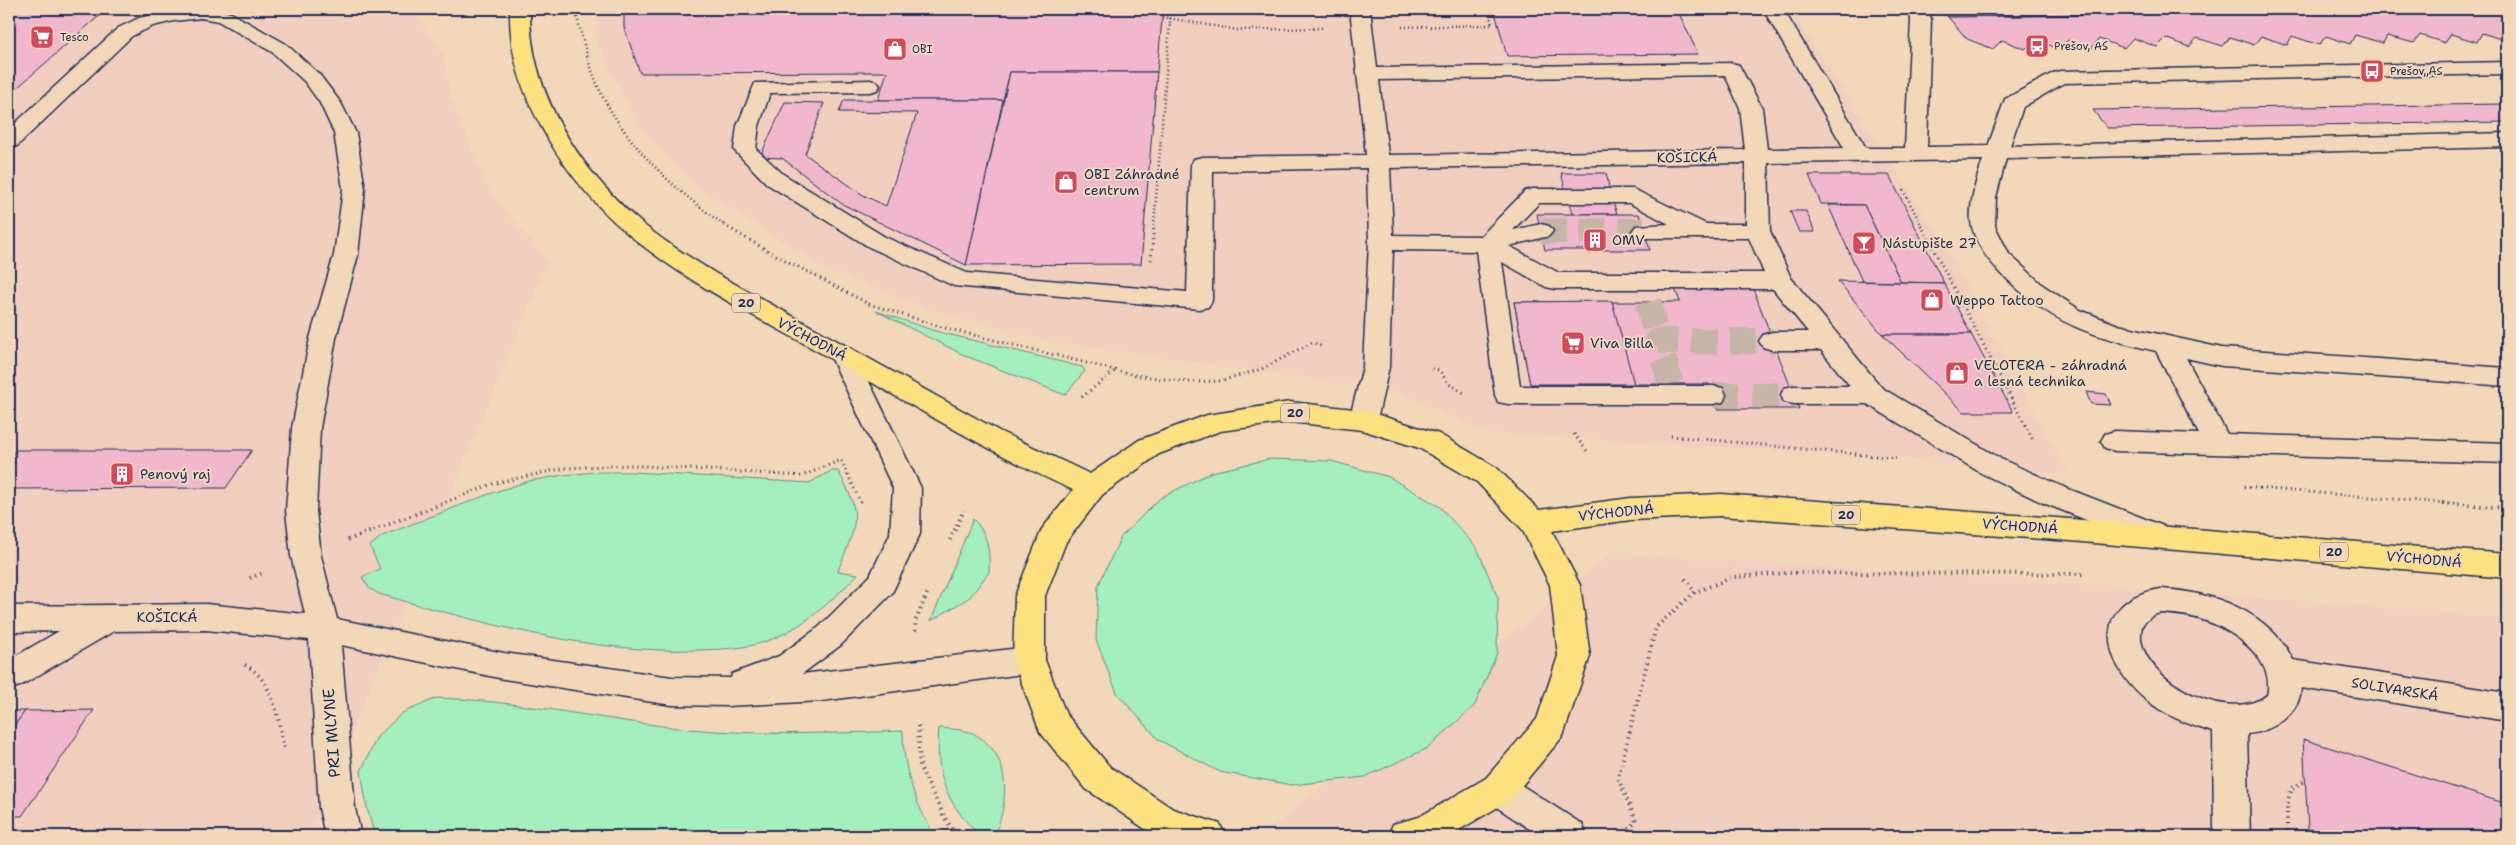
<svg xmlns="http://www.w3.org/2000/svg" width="2516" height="845" font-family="'Shantell Sans',sans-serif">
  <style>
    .built { fill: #f2cebf }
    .green { fill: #a5efbe; stroke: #608f8e }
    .building { fill: #f1b8cd; stroke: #1b2f5e }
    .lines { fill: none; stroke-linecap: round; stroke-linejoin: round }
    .minor-tunnel { stroke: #c7b5a7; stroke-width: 26; stroke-dasharray: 26 13; stroke-linecap: butt }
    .minor-casing { stroke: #1b2f5e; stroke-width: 3 }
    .major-casing { stroke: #1b2f5e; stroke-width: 3 }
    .path-far2 { stroke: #1b2f5e; stroke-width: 2.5; stroke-dasharray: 1 3; stroke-linecap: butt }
    .path-far1 { stroke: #1b2f5e; stroke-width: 3; stroke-dasharray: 1 4; stroke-linecap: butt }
    .path { stroke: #1b2f5e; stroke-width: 4; stroke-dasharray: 1 4.5; stroke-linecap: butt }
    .minor { fill: #f2d7b9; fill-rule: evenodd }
    .major { fill: #fde080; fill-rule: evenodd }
    .labels { text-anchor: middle; stroke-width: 4; stroke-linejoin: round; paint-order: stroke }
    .far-poi-label { font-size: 11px; fill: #1b2f5e; stroke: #f2d7b9; text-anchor: start }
    .shield { fill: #f2d7b9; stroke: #5c6179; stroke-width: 1 }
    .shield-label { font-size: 12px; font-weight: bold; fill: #1b2f5e }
    .street-label { font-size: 14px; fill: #1b2f5e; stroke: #f2d7b9 }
    .poi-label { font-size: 14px; fill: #1b2f5e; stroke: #f2d7b9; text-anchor: start }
    .near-street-label { font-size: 16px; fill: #1b2f5e; stroke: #f2d7b9 }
  </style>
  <rect width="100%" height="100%" fill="#f2d7b9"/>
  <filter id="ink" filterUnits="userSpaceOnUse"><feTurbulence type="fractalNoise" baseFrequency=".02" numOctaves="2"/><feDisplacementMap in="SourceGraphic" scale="10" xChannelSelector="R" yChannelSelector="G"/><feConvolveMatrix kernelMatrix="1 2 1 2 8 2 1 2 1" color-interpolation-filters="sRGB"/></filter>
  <g filter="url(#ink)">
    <g class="built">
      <path d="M9 9H411L444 55 450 96 491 194 548 261 308 836H9Z"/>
      <path d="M597 9H1790L1940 237 2069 475 1895 458 1489 433 1395 391 1044 340 926 308 826 268 699 189 640 128 595 39Z"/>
      <path d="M1612 553 2163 590 2507 618V836H1261Z"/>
    </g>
    <g class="green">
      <path d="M876 311 935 331 1082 367 1085 371 1065 395 966 356Z"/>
      <path d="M1270 459 1331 461 1389 477 1440 507 1477 548 1498 598 1497 653 1475 705 1428 748 1365 777 1292 785 1220 772 1159 740 1117 693 1096 640 1098 586 1121 537 1160 498 1212 472Z"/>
      <path d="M831 471H838C864 517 856 524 838 571L858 574C832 601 803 628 767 641 745 649 722 649 699 650 590 654 483 623 379 594L369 588 362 577 380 569 370 546 382 536 489 494 529 481 564 475 596 472H634L809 483Z"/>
      <path d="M973 519C988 534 990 551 989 572L970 597 931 621Z"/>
      <path d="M437 698C512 700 587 717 662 726 742 736 822 734 903 731 903 770 915 803 935 836H375L367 808 361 771 377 737 402 713Z"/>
      <path d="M939 728C949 729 961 729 970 732 1012 750 1010 801 994 836H981C946 805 935 774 939 728Z"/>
    </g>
    <g class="building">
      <path d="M9 9H107L9 95Z"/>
      <path d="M624 9H1163L1157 72H1010L1003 100H878L887 72 640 73 624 27Z"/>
      <path d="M1494 9H1677L1698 54 1507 56Z"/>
      <path d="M1930 9H2322L2325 11 1948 17 1943 11H1932Z"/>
      <path d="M2322 9H2494L2325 11Z"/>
      <path d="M2507 9V41L2482 33 2477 42 2451 34 2445 43 2420 35 2414 43 2387 36 2383 43 2355 35 2350 44 2326 36 2319 45 2292 36 2287 45 2261 36 2254 45 2230 37 2223 46 2197 38 2189 47 2166 38 2157 47 2133 38 2124 48 2099 39 2092 48 2068 40 2060 49 2035 40 2025 49 2002 40 1993 49 1967 39 1948 17Z"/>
      <path d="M1010 72H1157L1141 264 966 265Z"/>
      <path d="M844 100H1003L966 265 842 204 782 158 760 157 785 102 824 103 805 154 863 195 886 206 917 113 839 112Z"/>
      <path d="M2507 104V122L2107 128 2093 110Z"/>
      <path d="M1561 173H1606L1611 196H1567Z"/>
      <path d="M1809 175H1889L1944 283 1901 282 1864 205 1821 204Z"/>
      <path d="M1567 196H1611L1617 214H1572Z"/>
      <path d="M1828 205H1864L1901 282 1862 281Z"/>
      <path d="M1790 211H1806L1815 232H1799Z"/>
      <path d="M1537 214H1639L1650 250H1545Z"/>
      <path d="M1838 281 1944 283 1971 334H1882Z"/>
      <path d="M1673 283H1751L1799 409H1717L1709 384H1530L1514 302H1680Z"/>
      <path d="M1612 301 1634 384H1530L1514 302Z"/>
      <path d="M1882 334H1971L2013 412H1964Z"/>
      <path d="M2086 392 2106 394 2111 405 2091 404Z"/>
      <path d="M16 450H252L226 488 9 489V459Z"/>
      <path d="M94 710 22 816H9V733L25 711Z"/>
      <path d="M9 711H25L9 733Z"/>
      <path d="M2303 739 2507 804V836H2328L2308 829Z"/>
      <path d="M2308 829 2328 836H2308Z"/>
    </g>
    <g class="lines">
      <g class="minor-tunnel">
        <path d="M1541 231H1644"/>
        <path d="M1648 302 1658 341"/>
        <path d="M1671 384 1658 341H1772"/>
        <path d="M1713 395H1794"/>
      </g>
      <g class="minor-casing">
        <g id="minor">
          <path d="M178 9H213L231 13 286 44 319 74 341 103 356 133 365 189 358 255 336 338 320 428 316 511 321 556 337 619 504 653 672 677 731 678 732 674 779 656 819 627 870 576 890 534 893 488 830 355 834 349 843 346 852 349 856 355 921 488 920 534 892 593 841 645 802 674 1029 647 1040 651 1045 660 1040 669 1029 673 822 701 727 706 672 705 504 679 341 645 355 808 361 836H325L319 808 309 640 206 630 114 631 20 686 9 689V660L59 631 9 632V606L206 604 305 614 291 556 286 511 292 428 310 338 334 255 343 189 334 133 320 103 305 82 272 52 218 21 201 18 174 21 153 26 132 36 17 146 9 148V129L118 28 139 18Z"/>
          <path d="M1350 9H1370L1377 68 1732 63 1739 65 1762 108 1767 149 1844 148 1763 9H1783L1866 148H1905L1911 19 1908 9H1928L1931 19 1927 147 1988 146 2005 99 2053 73 2060 71 2507 62V74L2064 83 2023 107 2010 146 2507 133V147L2006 159 1996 197 1995 226 2009 254 2044 286 2080 310 2118 325 2222 348 2507 368V386L2222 366 2186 358 2227 434 2507 443V463L2115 451 2105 448 2101 441 2105 434 2115 431 2199 434 2156 351C2094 336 2055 326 2008 280 1992 265 1977 248 1972 227 1967 209 1977 177 1983 160L1768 163 1770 231 1791 278 1882 388 2001 459 2061 486 2171 529 2175 537 2171 545 2160 548 2149 545 2041 502 1981 473 1867 404H1794L1784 402 1781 395 1784 388 1794 386H1850L1821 350H1772L1763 347 1759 341 1763 335 1772 332H1808L1773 289H1555L1546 287 1502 262 1520 386H1713L1723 388 1726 395 1723 402 1713 404H1508L1498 402 1495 395 1476 251 1393 250 1389 367 1377 420 1373 427 1363 430 1353 427 1349 420 1363 367 1369 242 1367 168 1213 171 1212 301 1208 307 1199 309 954 286 869 247 767 184 734 150 737 126 755 83 870 80 877 82 880 86 877 90 870 92 770 93 759 126 756 149 783 174 885 237 967 273 1187 292 1191 164 1194 159 1202 157 1366 155ZM1725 75 1740 108 1745 150 1388 155 1379 80ZM1746 163V224H1706L1633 189H1533L1525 191 1481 236 1393 235 1390 168ZM1539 203H1629L1669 224 1636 226 1632 231 1636 236 1644 238H1749L1764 273H1559L1509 246 1549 236 1553 231 1549 226 1541 224 1513 230Z"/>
          <path d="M2161 589C2213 592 2269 611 2293 660L2507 693V721L2301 688C2300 715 2271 732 2247 734L2250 836H2214L2213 732C2189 725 2164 715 2144 698 2100 661 2091 599 2161 589ZM2161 613C2175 614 2189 615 2203 620 2232 629 2276 659 2267 695 2226 728 2125 671 2143 624L2153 615Z"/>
          <path d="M1498 774 1510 778 1582 824 1587 836H1540L1486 800 1481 789 1486 778Z"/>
        </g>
      </g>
      <g class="major-casing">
        <path id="major" d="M510 9H530C529 91 577 166 637 219 661 240 688 256 715 273L1001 432 1090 474 1139 440 1207 415 1290 402 1363 410 1439 434 1497 468 1539 510 1631 498 1721 494 2070 519 2507 554V578L2070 541 1721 516 1631 520 1552 531 1580 585 1590 656 1563 736 1510 800 1449 836H1388L1393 824 1419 817 1486 778 1537 719 1558 656 1550 585 1522 529 1477 482 1419 448 1362 430 1290 422 1220 431 1159 454 1102 495 1066 542 1045 596V660L1066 714 1110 767 1173 809 1220 824 1225 836H1158L1151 833 1086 789 1040 732 1013 660 1015 596 1042 529 1073 490C987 451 908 403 826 356 715 292 606 248 542 128 521 91 509 52 510 9Z"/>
      </g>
      <g class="path-far2">
        <path d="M577 9V17C584 44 590 72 603 97 631 150 678 193 726 226"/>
        <path d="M1162 17 1237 30 1324 28"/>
        <path d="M1402 27 1492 25 1488 9"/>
        <path d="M1903 190 1922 226"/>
        <path d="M1154 226 1171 9"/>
      </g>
      <g class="path-far1">
        <path d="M724 225 768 251 869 304 945 328 1135 375 1188 382 1220 381 1262 369 1313 342 1324 348"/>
        <path d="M1921 225 2034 442"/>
        <path d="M1151 260 1154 225"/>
        <path d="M1432 369 1439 370 1449 384 1466 394"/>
        <path d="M1082 397 1116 370"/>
        <path d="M1574 434 1587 451"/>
        <path d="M1671 436 1896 458"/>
        <path d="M2244 487 2457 504"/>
        <path d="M441 504 495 483 565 468 630 465 802 476 841 460 861 503"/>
      </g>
      <g class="path">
        <path d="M2442 503 2507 508"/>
        <path d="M348 540 444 503"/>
        <path d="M950 540 964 510"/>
        <path d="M250 578 265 572"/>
        <path d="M1685 579 1695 592"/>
        <path d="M915 631 916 620 928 592"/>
        <path d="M245 665C275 681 278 719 284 750"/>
        <path d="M918 726 920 767 945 818 957 836"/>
        <path d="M1629 829 1636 821 1618 778 1656 627 1695 592 1734 577 1789 573 2085 574"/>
        <path d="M2287 836V803L2292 788 2305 781"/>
      </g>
      <use href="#minor" class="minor"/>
      <use href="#major" class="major"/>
    </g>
  </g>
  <defs>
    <g id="supermarket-square" transform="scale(1.25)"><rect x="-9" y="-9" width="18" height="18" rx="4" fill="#d1495b" stroke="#f2d7b9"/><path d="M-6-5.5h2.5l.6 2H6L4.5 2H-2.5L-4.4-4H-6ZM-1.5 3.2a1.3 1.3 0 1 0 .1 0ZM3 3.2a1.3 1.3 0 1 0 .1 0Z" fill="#fff"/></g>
    <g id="bus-square" transform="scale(1.25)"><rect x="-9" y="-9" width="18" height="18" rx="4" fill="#d1495b" stroke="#f2d7b9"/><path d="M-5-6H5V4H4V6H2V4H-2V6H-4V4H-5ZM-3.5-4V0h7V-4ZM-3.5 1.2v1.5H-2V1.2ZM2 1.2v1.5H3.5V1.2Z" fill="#fff"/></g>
    <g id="shop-square" transform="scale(1.25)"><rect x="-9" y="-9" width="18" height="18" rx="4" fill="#d1495b" stroke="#f2d7b9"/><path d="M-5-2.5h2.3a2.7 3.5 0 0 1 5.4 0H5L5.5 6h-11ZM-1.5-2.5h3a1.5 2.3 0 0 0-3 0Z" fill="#fff"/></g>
    <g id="building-square" transform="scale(1.25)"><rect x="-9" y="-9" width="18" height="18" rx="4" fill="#d1495b" stroke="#f2d7b9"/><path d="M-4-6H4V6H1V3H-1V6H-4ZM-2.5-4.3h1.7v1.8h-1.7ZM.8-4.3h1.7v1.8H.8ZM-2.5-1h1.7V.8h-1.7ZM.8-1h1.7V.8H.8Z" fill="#fff"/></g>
    <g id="bar-square" transform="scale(1.25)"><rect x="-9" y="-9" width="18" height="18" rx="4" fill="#d1495b" stroke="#f2d7b9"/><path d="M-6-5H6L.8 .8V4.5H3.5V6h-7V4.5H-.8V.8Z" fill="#fff"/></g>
  </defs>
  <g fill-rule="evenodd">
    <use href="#supermarket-square" x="42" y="37"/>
    <use href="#bus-square" x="2037" y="46"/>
    <use href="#shop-square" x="895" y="49"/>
    <use href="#bus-square" x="2372" y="71"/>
    <use href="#shop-square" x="1066" y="182"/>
    <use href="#building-square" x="1595" y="240"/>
    <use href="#bar-square" x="1864" y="243"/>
    <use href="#shop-square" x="1932" y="300"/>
    <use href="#supermarket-square" x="1573" y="343"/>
    <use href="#shop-square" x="1957" y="373"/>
    <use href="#building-square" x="122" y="474"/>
  </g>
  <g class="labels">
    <g class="far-poi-label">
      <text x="60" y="41">Tesco</text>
      <text x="2054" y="50">Prešov, AS</text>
      <text x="912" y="53">OBI</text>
      <text x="2390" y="75">Prešov,,AS</text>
    </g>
    <g class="shield">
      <rect x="732" y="293.5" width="28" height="19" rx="4"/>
      <rect x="1281" y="403.5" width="28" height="19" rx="4"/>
      <rect x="1832" y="505.5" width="28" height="19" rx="4"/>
      <rect x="2320" y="542.5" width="28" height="19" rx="4"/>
    </g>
    <g class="shield-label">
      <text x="746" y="307">20</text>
      <text x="1295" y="417">20</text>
      <text x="1846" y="519">20</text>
      <text x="2334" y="556">20</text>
    </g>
    <g class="street-label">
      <text transform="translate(1687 157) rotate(-1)" y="5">KOŠICKÁ</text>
      <text transform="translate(812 339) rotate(28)" y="5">VÝCHODNÁ</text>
      <text transform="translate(1616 512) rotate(-6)" y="5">VÝCHODNÁ</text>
      <text transform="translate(2020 526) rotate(4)" y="5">VÝCHODNÁ</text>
      <text transform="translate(2424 559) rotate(5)" y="5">VÝCHODNÁ</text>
      <text x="167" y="622">KOŠICKÁ</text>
      <text transform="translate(2395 689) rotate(9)" y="5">SOLIVARSKÁ</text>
    </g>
    <g class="poi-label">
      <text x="1084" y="179">OBI Záhradné<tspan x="1084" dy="16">centrum</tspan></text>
      <text x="1612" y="245">OMV</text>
      <text x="1882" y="248">Nástupište 27</text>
      <text x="1950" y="305">Weppo Tattoo</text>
      <text x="1590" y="348">Viva Billa</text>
      <text x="1974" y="370">VELOTERA - záhradná<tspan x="1974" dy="16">a lesná technika</tspan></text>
      <text x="140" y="479">Penový raj</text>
    </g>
    <g class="near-street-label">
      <text transform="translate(331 733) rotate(-94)" y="6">PRI MLYNE</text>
    </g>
  </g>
  <rect width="2516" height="845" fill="none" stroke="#f2d7b9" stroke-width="30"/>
  <rect x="15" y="15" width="2486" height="815" fill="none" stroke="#1b2f5e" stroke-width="2" filter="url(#ink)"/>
</svg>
